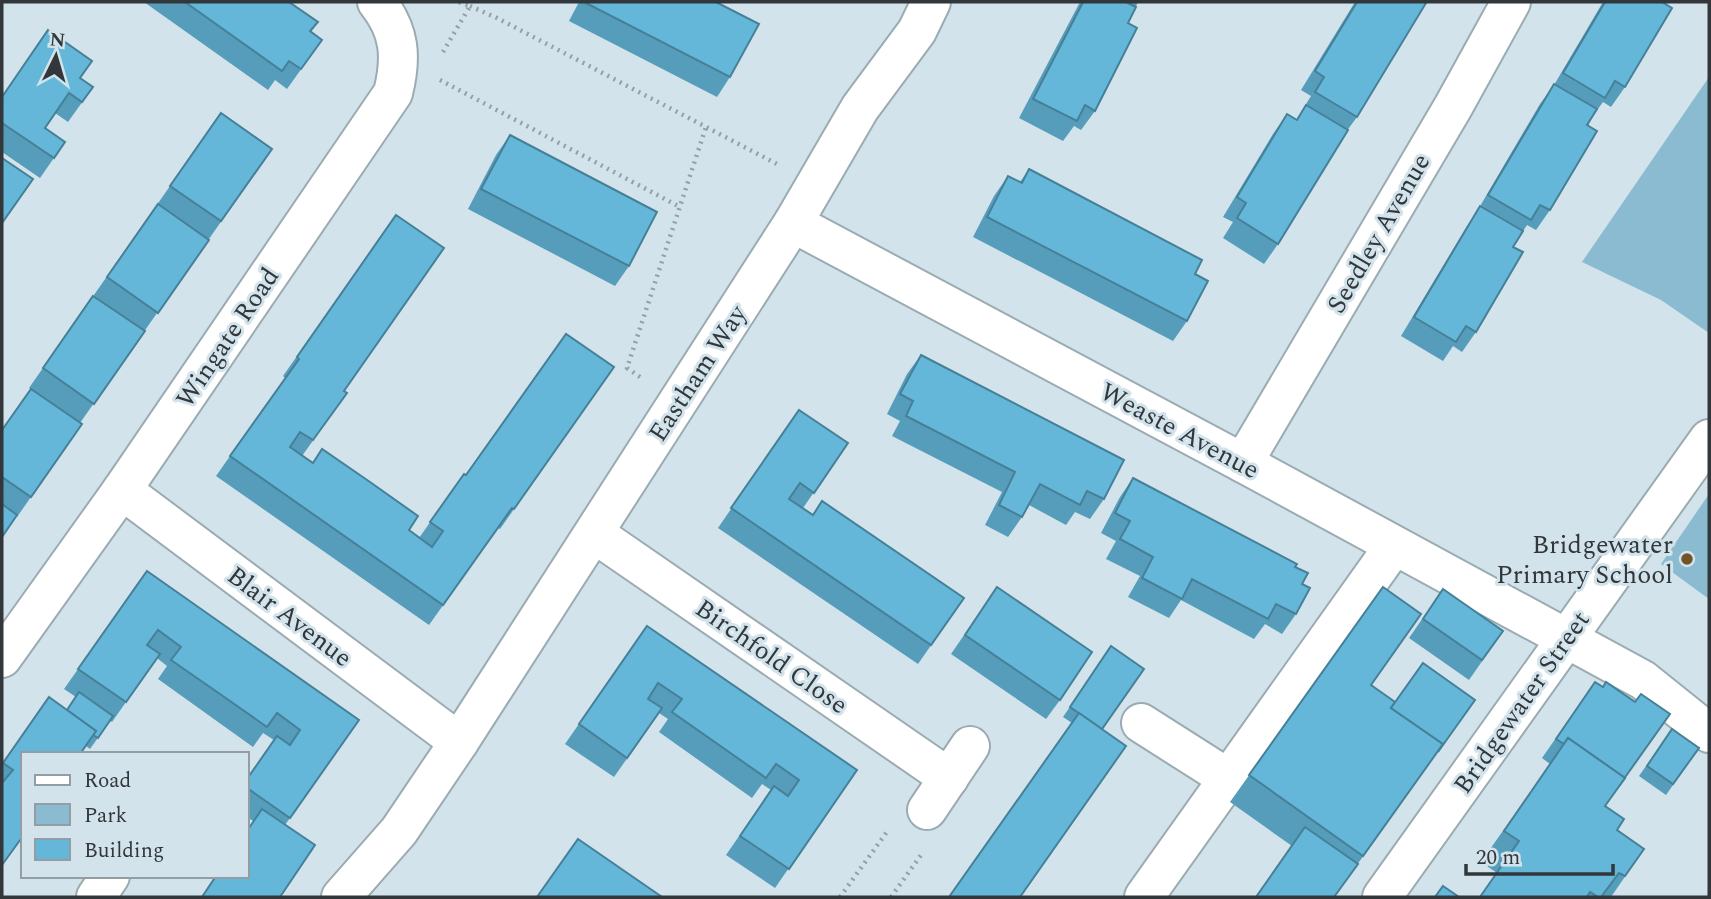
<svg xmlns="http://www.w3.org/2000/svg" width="1711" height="899" font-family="Spectral,serif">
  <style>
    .green { fill: #8abbd1 }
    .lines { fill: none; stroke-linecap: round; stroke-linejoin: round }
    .minor-casing { stroke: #9babb2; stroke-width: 42 }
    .path { stroke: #93a0a6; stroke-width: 4.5; stroke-dasharray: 2 5; stroke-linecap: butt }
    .minor { stroke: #fff; stroke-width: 38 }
    .wall { fill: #569dbb }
    .building { fill: #64b7d9; stroke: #468098; stroke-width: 2 }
    .poi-dot { fill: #715528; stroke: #d2e3eb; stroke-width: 2.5 }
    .labels { text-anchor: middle; stroke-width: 6; stroke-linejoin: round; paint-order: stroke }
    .street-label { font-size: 26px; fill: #31373a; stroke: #d2e3eb }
    .poi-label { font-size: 26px; fill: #31373a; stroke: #d2e3eb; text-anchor: end }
  </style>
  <rect width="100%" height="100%" fill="#d2e3eb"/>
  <g class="green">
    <path d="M1709 77V333L1661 300 1582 262Z"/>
    <path d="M1709 494V599L1661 564Z"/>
  </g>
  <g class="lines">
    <g class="minor-casing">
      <g id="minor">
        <path d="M793 223 1243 463 1643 680 1709 733"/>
        <path d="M1243 463 1453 107 1511 2"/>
        <path d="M122 490 459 742"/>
        <path d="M595 534 949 778"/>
        <path d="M2 658 122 490 393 93C402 57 400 31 377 2"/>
        <path d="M1141 723 1229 779"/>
        <path d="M927 810 970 746"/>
        <path d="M96 897 110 876"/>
        <path d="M341 897 399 831 459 742 793 223 860 108 917 31 931 2"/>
        <path d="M1144 897 1394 546"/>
        <path d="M1382 897 1709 439"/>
      </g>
    </g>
    <g class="path">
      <path d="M470 6 497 18 777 164"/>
      <path d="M443 52 470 6 458 2"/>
      <path d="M440 80 680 207"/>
      <path d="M640 377 627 368 706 127"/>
      <path d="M840 897 889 829"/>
      <path d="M891 897 921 855"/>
    </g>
    <use href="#minor" class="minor"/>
  </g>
  <g class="wall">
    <path d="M144 2H289L318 22 311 32 322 40 287 89 275 80 268 90Z"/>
    <path d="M579 2H716L730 77 717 97 569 21Z"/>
    <path d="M1080 2H1138L1128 23 1095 111 1081 130 1074 126 1063 141 1019 118Z"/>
    <path d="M1355 2H1424L1357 117 1346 132 1278 244 1264 264 1223 238 1233 222 1223 217 1273 134 1287 114 1296 120 1311 96 1301 90Z"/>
    <path d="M1603 2H1662L1625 87 1611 107 1603 102 1592 117 1550 210 1536 230 1527 225 1513 247 1476 332 1462 352 1453 346 1443 361 1401 336 1467 226 1476 213 1540 104 1554 85Z"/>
    <path d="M80 78 93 87 68 122 55 113 45 128 65 142 40 178 2 152V96Z"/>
    <path d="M221 113 272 149 80 423 82 424 17 517 16 516 2 537V430L31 389 29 388Z"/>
    <path d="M510 135 629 266 615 286 468 209 496 155Z"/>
    <path d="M1029 169 1195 274 1187 321 1173 341 973 237 994 196 1008 176 1020 182Z"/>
    <path d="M396 215 344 391 347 393 302 456 419 538 464 474 466 475 614 367 500 529 498 528 429 625 216 476 285 378 283 376Z"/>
    <path d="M921 355 1104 499 1090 519 1075 512 1066 525 1029 505 1022 517 1008 537 985 525 1002 492 892 436 900 421 887 414 907 374Z"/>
    <path d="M799 410 848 443 803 508 812 514 964 598 918 664 718 528Z"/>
    <path d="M1133 478 1295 567 1302 584 1296 614 1282 634 1265 624 1254 639 1181 600 1169 618 1128 597 1140 576 1106 559 1116 541 1101 533 1120 497Z"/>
    <path d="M147 571 359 720 285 825 253 821 247 817V779L274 740 263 733 253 747 158 679 167 666 157 658 112 722 110 721 90 749 86 746 2 865V764L49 697 67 710 76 697 64 689Z"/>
    <path d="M997 587 1060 700 1046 719 951 654Z"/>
    <path d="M1383 587 1371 685 1395 702 1475 700 1334 897 1292 846 1230 802Z"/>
    <path d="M1443 589 1503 631 1469 680 1409 638Z"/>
    <path d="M647 626 857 770 775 888 726 855 771 790 762 784 752 798 659 732 668 719 659 713 614 777 565 744Z"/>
    <path d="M1111 646 1102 729 1072 723 1063 717Z"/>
    <path d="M1595 682 1605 806 1617 830 1644 849 1611 897H1480L1497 873 1481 862 1550 764 1542 758Z"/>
    <path d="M1672 729 1699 748 1666 795 1639 776Z"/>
  </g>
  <g class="building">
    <path d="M185 2H289L318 22 310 31 322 40 301 69 289 61 282 71Z"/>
    <path d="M584 2H716L759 24 730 77Z"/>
    <path d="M1083 2H1126L1136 7 1128 23 1137 28 1095 111 1085 105 1077 121 1033 99Z"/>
    <path d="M1357 2H1424L1426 3 1357 117 1315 92 1324 77 1315 71Z"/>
    <path d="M1605 2H1662L1672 8 1625 87 1615 81 1605 98 1563 73Z"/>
    <path d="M48 30 92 61 80 78 93 87 82 102 69 93 45 128 65 142 54 158 2 123V97Z"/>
    <path d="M1554 84 1597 109 1587 125 1597 131 1550 210 1540 205 1531 220 1488 195Z"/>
    <path d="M1306 105 1348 130 1278 244 1237 218 1246 203 1237 197 1287 114 1297 120Z"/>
    <path d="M221 113 272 149 221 221 170 186Z"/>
    <path d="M510 135 657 212 629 266 481 189Z"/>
    <path d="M2 158 33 179 2 223Z"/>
    <path d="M1029 169 1202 260 1195 274 1208 281 1187 321 987 217 1008 176 1022 183Z"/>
    <path d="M158 204 209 240 158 313 107 277Z"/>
    <path d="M1480 206 1523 231 1513 247 1523 252 1476 332 1466 326 1456 342 1414 317Z"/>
    <path d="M396 215 444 248 344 391 347 393 313 440 300 432 290 447 313 463 322 449 370 482 418 516 409 530 432 547 443 531 430 522 464 474 466 475 566 334 614 367 514 509 512 508 443 605 230 456 299 359 297 357Z"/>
    <path d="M93 296 145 331 94 404 43 368Z"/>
    <path d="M921 355 1124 460 1104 499 1087 491 1080 505 1040 484 1022 517 999 505 1015 472 906 416 913 401 900 394Z"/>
    <path d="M31 389 82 424 31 497 2 477V430Z"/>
    <path d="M799 410 848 443 814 493 800 483 789 499 813 515 822 501 964 598 931 645 731 508Z"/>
    <path d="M1133 478 1297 564 1295 567 1308 573 1302 584 1310 588 1296 614 1276 604 1268 619 1192 579 1182 599 1142 578 1153 557 1120 539 1130 521 1115 513Z"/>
    <path d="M2 504 17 515 2 537Z"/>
    <path d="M147 571 359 720 290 818 247 788V779L277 736 290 745 300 730 277 713 267 727 220 694 171 660 181 647 158 630 147 645 160 654 126 702 78 669Z"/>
    <path d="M997 587 1092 652 1060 700 965 635Z"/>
    <path d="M1383 587 1421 614 1371 685 1395 702 1391 708 1443 744 1363 856 1249 775Z"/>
    <path d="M1443 589 1503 631 1482 660 1423 619Z"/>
    <path d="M647 626 857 770 789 869 740 836 774 786 788 796 799 780 776 764 766 778 672 712 682 699 658 683 648 699 662 708 627 758 579 724Z"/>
    <path d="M1111 646 1144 669 1102 729 1070 707Z"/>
    <path d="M1423 663 1475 700 1438 752 1443 744 1391 708Z"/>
    <path d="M1595 682 1603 687 1606 682 1635 702 1641 694 1670 714 1616 790 1625 778 1568 738 1564 744 1556 739Z"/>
    <path d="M79 692 113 716 98 738 93 735 96 731 67 710Z"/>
    <path d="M49 697 96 731 80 754H23V836L2 865V783L13 770 3 763Z"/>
    <path d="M1079 713 1126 746 1020 897H949Z"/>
    <path d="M1672 729 1699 748 1673 784 1647 766Z"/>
    <path d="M1568 738 1625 778 1605 806 1624 819 1617 830 1644 849 1625 876 1619 873 1601 897H1598L1590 892 1587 897H1480L1519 841 1504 831Z"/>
    <path d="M262 809 315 845 280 897H202L216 876H247V831Z"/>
    <path d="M1305 827 1358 864 1334 897H1256Z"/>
    <path d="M578 839 662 897H537Z"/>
    <path d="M1443 886 1459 897H1435Z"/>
  </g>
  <circle class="poi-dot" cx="1687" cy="559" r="7"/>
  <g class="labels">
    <g class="street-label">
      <text transform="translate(1378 233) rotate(-60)" y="9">Seedley Avenue</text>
      <text transform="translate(227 337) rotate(-56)" y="9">Wingate Road</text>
      <text transform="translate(697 373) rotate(-57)" y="9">Eastham Way</text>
      <text transform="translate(1180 430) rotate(28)" y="9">Weaste Avenue</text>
      <text transform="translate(290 616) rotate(37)" y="9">Blair Avenue</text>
      <text transform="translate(772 656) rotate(35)" y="9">Birchfold Close</text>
      <text transform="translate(1521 702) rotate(-55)" y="9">Bridgewater Street</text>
    </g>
    <g class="poi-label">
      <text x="1673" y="553">Bridgewater<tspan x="1673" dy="30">Primary School</tspan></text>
    </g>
  </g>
  <rect width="1711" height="899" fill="none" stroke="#31373a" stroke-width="7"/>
  <rect x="21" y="752" width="228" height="126" fill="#d2e3eb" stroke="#929ea4" stroke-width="2"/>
  <rect x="35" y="775" width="35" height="10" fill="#ffffff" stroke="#929ea4" stroke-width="2"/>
  <text x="84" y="787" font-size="21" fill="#31373a">Road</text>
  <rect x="35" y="804" width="35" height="21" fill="#8abbd1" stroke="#929ea4" stroke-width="2"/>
  <text x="84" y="822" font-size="21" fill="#31373a">Park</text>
  <rect x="35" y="839" width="35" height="21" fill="#64b7d9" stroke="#929ea4" stroke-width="2"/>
  <text x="84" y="857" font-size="21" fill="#31373a">Building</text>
  <g transform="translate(56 56) rotate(5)" stroke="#d2e3eb" stroke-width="5" paint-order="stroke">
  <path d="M0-5L12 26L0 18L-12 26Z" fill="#31373a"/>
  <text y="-10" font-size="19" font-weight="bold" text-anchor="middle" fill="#31373a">N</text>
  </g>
  <path d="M1466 864v10h147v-10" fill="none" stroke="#31373a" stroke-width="3.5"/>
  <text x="1476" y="864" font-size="21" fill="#31373a" stroke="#d2e3eb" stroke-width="5" paint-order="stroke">20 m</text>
</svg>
